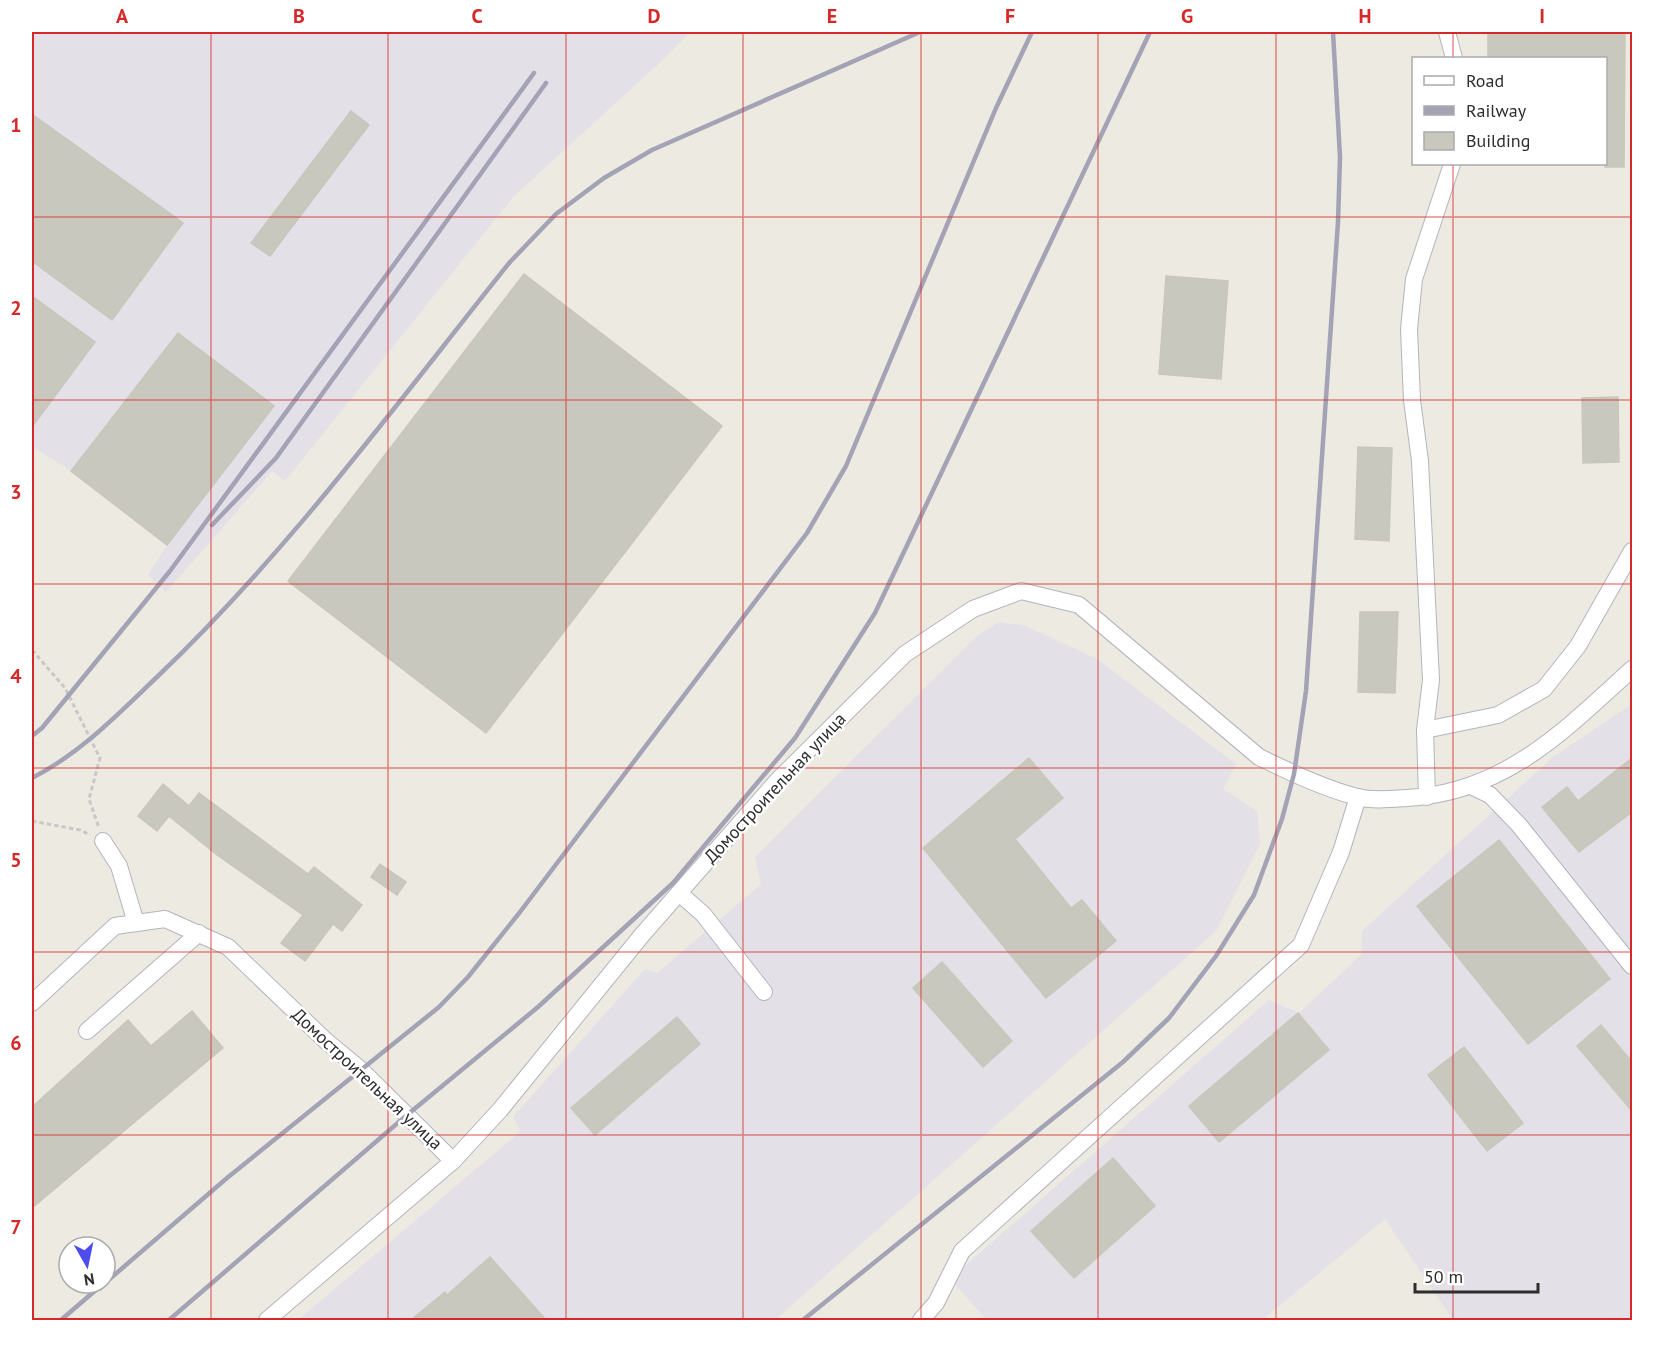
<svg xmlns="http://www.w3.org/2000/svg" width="1664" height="1352" font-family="'PT Sans',sans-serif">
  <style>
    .industrial { fill: #e3e0e7 }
    .building { fill: #c9c8bf; stroke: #c9c6ba; stroke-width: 1.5 }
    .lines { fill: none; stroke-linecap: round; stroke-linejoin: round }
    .minor-casing { stroke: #b4b4bf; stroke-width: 18 }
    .path { stroke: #c8c8c8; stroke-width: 3; stroke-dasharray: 4.5 3; stroke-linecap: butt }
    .minor { stroke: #fff; stroke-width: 16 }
    .rail { stroke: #a4a3b6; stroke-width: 4.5 }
    .grid { fill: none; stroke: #d62828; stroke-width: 1.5; stroke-opacity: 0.55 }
    .labels { text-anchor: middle; stroke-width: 5; stroke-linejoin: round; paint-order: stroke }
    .street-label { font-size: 18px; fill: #2d2d2d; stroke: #fff }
    .neatline { fill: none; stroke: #d62828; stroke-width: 2 }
    .grid-label { font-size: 20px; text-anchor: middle; font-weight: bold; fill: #d62828 }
  </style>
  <rect width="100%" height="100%" fill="#edeae1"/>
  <g class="industrial">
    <path d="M32 32H690L667 56 514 196 285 481 272 471 166 592 148 575 167 545 71 471 32 446Z"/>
    <path d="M999 622 1026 626 1097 659 1236 764 1223 789 1257 811 1260 844 1216 931 775 1320H298L521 1131 513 1117 645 969 657 973 761 884 755 857 978 635Z"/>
    <path d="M1632 704V1320H1453L1385 1219 1262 1320H987L950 1279 1269 1000 1299 1013 1361 955 1362 931 1553 757Z"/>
  </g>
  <g class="building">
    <path d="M1488 32H1625L1624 167H1605V58H1488Z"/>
    <path d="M351 111 369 125 270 256 251 243Z"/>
    <path d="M32 114 183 223 112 320 32 261Z"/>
    <path d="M524 274 722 426 486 733 288 581Z"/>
    <path d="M1166 276 1228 281 1221 379 1159 374Z"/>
    <path d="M32 296 95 342 32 427Z"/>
    <path d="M178 333 274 406 167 545 71 471Z"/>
    <path d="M1618 397 1619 462 1583 463 1582 398Z"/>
    <path d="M1358 447 1392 448 1389 541 1355 539Z"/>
    <path d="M1360 612H1398L1395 693 1358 692Z"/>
    <path d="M1029 758 1063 798 1015 839 1071 908 1082 900 1116 941 1046 998 923 848Z"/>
    <path d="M1632 758V812L1579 852 1542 807 1567 787 1578 801Z"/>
    <path d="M163 784 189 806 199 793 308 874 314 867 362 905 342 931 333 924 305 961 281 943 303 915 217 855 169 816 157 831 138 816Z"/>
    <path d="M1499 840 1610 979 1528 1044 1417 906Z"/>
    <path d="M380 864 406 882 397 895 371 877Z"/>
    <path d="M942 962 1012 1041 983 1067 913 988Z"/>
    <path d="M192 1011 223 1048 32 1208V1107L128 1020 151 1046Z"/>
    <path d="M1298 1013 1329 1050 1219 1142 1189 1106Z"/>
    <path d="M677 1017 700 1044 595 1135 571 1108Z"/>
    <path d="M1601 1025 1632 1062V1111L1577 1046Z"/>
    <path d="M1464 1047 1523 1123 1487 1151 1428 1075Z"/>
    <path d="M1113 1158 1155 1206 1074 1278 1031 1231Z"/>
    <path d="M490 1257 546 1320H411L445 1292 447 1295Z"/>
  </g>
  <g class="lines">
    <g class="minor-casing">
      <g id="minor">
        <path d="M1447 32 1454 58"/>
        <path d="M1425 730 1498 715 1544 689 1578 646 1632 551"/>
        <path d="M1471 786 1490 795 1519 825 1632 966"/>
        <path d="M1427 797 1425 730 1431 680 1420 461 1412 400 1409 329 1414 279 1452 164"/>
        <path d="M103 841 119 866 136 923"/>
        <path d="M679 893 703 914 764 992"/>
        <path d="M32 1003 115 926 165 919 228 947 326 1041 361 1070 453 1161 500 1110 642 935 777 781 905 654 973 609 1021 591 1079 605 1259 757C1290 772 1323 788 1357 797 1372 801 1392 799 1407 798 1504 793 1565 730 1632 669"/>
        <path d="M87 1031 199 933"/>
        <path d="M267 1320 453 1161"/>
        <path d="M921 1320 936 1303 962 1251 1301 945 1341 852 1358 797"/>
      </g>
    </g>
    <g class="path">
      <path d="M32 650 65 688 100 758 89 799 99 828"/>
      <path d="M32 821 80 830 90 835"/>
    </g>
    <use href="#minor" class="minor"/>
    <g class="rail">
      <path d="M212 525 276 458 546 83"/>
      <path d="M32 736 42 728 170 571 534 73"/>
      <path d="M32 778C81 753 118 714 158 676 289 551 397 403 510 262L556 214 604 178 652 150 920 32"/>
      <path d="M105 1283 227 1178 439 1007 468 977 520 912 807 533 846 466 996 108 1032 32"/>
      <path d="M61 1320 104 1283"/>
      <path d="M169 1320 407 1115 538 1007 673 883 795 738 875 613 1150 32"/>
      <path d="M803 1320 1123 1062 1169 1018 1216 956 1254 895 1282 819 1294 774 1306 691 1338 222 1340 157 1333 32"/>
    </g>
  </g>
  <path class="grid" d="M211 32V1320M388 32V1320M566 32V1320M743 32V1320M921 32V1320M1098 32V1320M1276 32V1320M1453 32V58M1453 164V1320M32 217H1632M32 400H1632M32 584H1632M32 768H1632M32 952H1632M32 1135H1632"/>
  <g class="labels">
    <g class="street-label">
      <text transform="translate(775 788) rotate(-47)" y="6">Домостроительная улица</text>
      <text transform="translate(367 1079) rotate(43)" y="6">Домостроительная улица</text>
    </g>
  </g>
  <rect width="1664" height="1352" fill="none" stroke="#ffffff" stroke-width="66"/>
  <rect x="1412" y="57" width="195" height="108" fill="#ffffff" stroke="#ababab" stroke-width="1.5"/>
  <rect x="1424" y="76" width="30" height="9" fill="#ffffff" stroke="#ababab" stroke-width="1.5"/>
  <text x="1466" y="87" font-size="18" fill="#2d2d2d">Road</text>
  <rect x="1424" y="106" width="30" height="9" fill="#a4a3b6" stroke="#ababab" stroke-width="1.5"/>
  <text x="1466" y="117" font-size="18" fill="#2d2d2d">Railway</text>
  <rect x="1424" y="132" width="30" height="18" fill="#c9c8bf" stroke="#ababab" stroke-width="1.5"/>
  <text x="1466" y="147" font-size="18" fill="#2d2d2d">Building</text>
  <g transform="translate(87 1265) rotate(171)"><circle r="28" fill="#ffffff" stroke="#ababab" stroke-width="1.5"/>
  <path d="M0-4.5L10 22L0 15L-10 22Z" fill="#4c4cef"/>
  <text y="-9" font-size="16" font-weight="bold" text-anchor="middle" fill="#2d2d2d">N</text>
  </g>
  <path d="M1415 1283v9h123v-9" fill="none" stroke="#2d2d2d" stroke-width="3"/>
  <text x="1424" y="1283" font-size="18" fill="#2d2d2d" stroke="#ffffff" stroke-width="4.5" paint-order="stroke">50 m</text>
  <rect x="33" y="33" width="1598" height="1286" class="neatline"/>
  <g class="grid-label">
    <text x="122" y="23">A</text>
    <text x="299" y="23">B</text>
    <text x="477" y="23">C</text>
    <text x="654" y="23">D</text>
    <text x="832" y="23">E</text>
    <text x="1010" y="23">F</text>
    <text x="1187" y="23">G</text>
    <text x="1365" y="23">H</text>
    <text x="1542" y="23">I</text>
    <text x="16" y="132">1</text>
    <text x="16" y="315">2</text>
    <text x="16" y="499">3</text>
    <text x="16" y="683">4</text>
    <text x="16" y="867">5</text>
    <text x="16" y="1050">6</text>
    <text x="16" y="1234">7</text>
  </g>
</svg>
